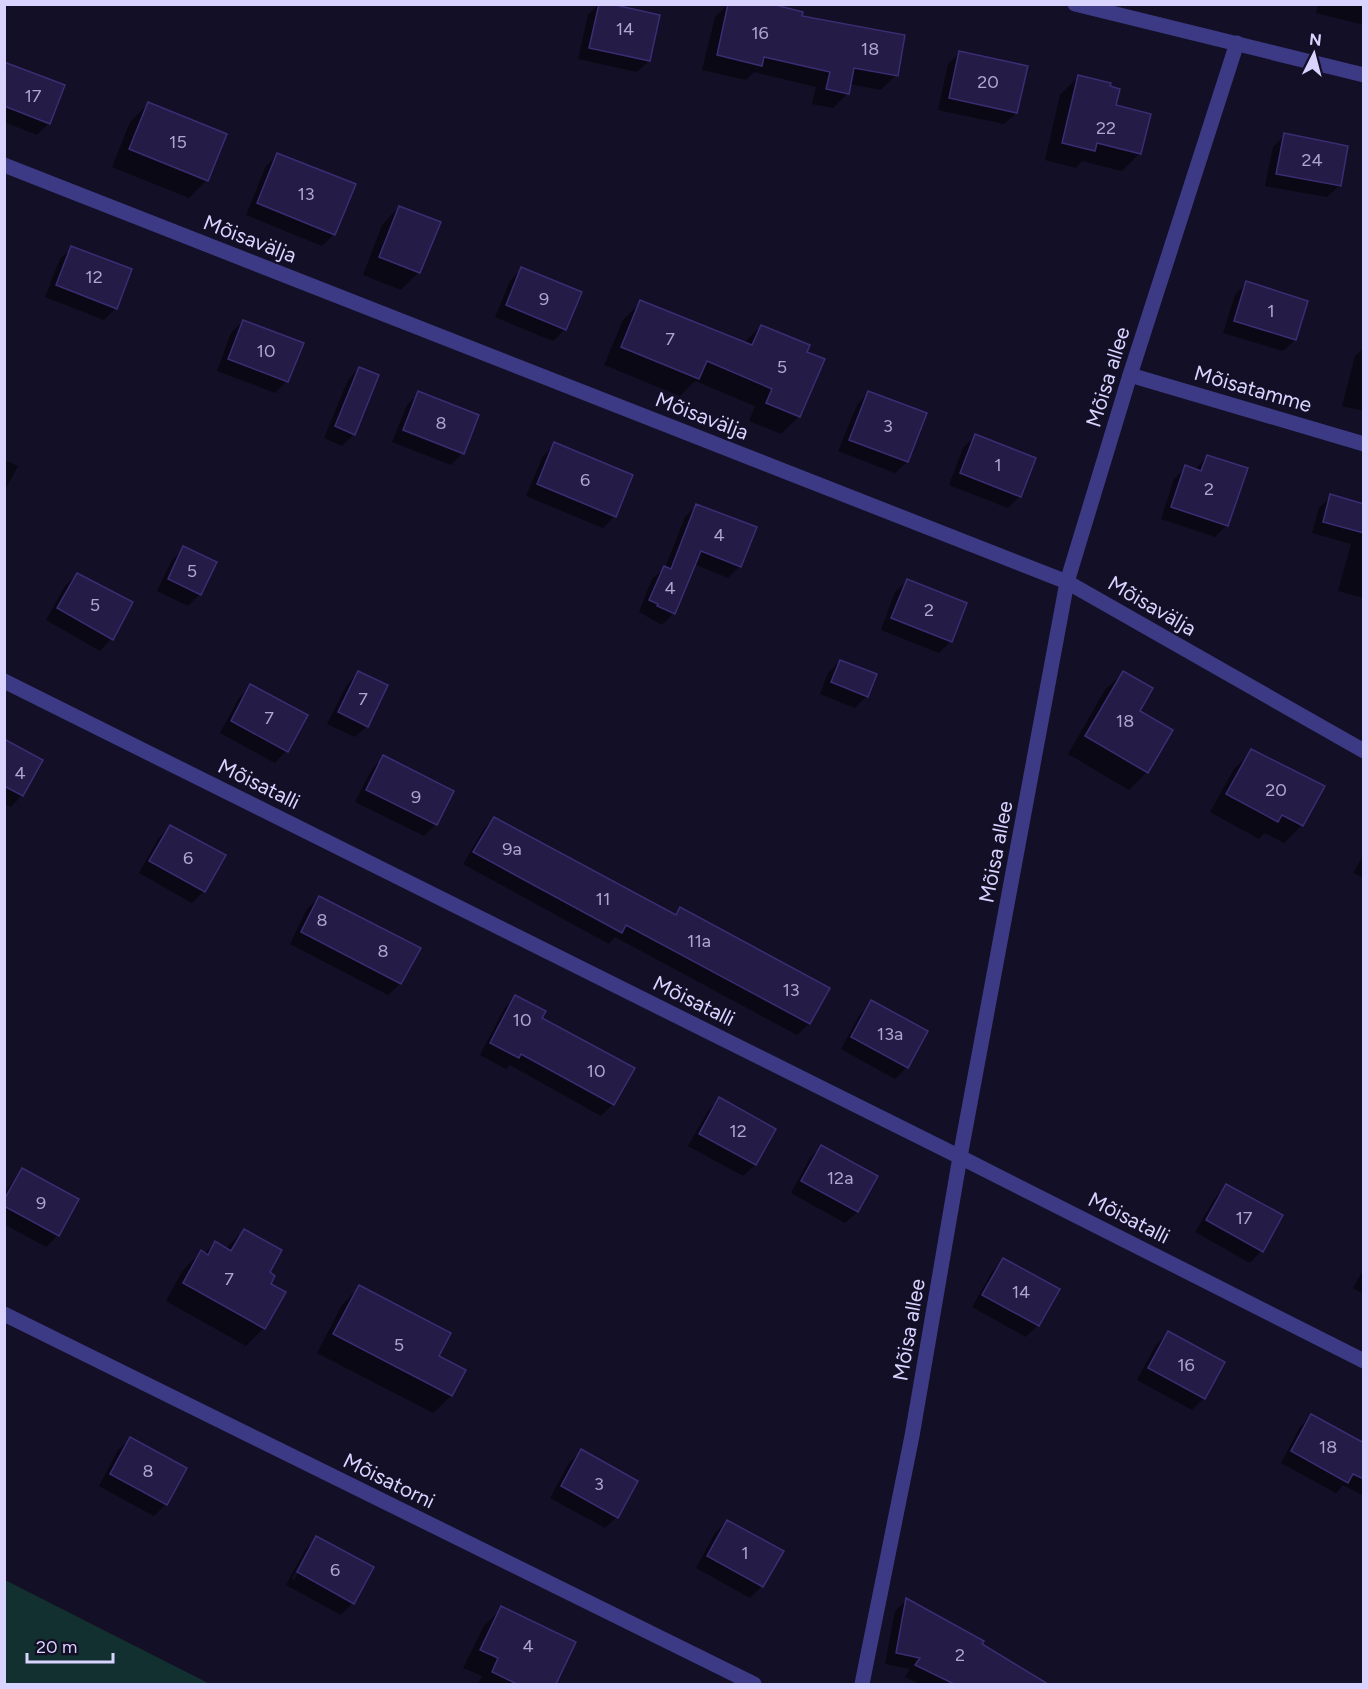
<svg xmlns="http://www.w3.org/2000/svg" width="1368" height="1689" font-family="Figtree,sans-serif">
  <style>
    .green { fill: #12302f }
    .shadow { fill: #0007; fill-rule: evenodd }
    .building { fill: #241b47; stroke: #3b2d73; stroke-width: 1.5 }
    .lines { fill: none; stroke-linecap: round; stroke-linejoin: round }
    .minor { stroke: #3d3a85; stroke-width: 15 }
    .labels { text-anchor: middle; stroke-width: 4.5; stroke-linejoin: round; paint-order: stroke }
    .number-label { font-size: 18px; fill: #aca6d1 }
    .street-label { font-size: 21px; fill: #d9d4ff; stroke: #130f26 }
  </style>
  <rect width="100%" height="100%" fill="#130f26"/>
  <path class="green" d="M5 1580 210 1684H5Z"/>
  <g class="shadow">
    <path d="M599 4H604L649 61 637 72 578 59 588 15Z"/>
    <path d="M728 4H765L800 17 896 75 881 90 849 84 848 93 833 108 812 104 816 87 754 72 746 80 702 70 715 17Z"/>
    <path d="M1318 4H1364V25L1316 13Z"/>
    <path d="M960 52 1016 113 1004 124 938 110 948 64Z"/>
    <path d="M4 63 49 123 37 135 4 122Z"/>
    <path d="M1078 77 1140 153 1122 171 1082 161 1076 168 1045 160 1060 95Z"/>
    <path d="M148 104 207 180 189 198 112 167 130 122Z"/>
    <path d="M1285 135 1339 186 1327 197 1265 186 1273 147Z"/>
    <path d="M278 154 334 234 322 246 246 215 266 166Z"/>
    <path d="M399 207 419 272 401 290 363 275 382 225Z"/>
    <path d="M72 248 116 308 104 320 45 297 60 259Z"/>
    <path d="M521 269 565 329 553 341 495 317 510 281Z"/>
    <path d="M1247 283 1295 340 1283 351 1223 333 1235 295Z"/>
    <path d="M641 302 744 343 761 326 805 353 799 416 781 434 749 421 755 406 695 381 680 396 604 365 623 320Z"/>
    <path d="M243 321 287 381 275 393 217 371 231 333Z"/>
    <path d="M1364 348V411L1342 406 1355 356Z"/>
    <path d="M359 368 354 434 342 446 324 438 348 380Z"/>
    <path d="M419 393 462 453 451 465 392 442 407 405Z"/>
    <path d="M868 393 925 414 907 462 895 473 838 451 857 405Z"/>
    <path d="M975 436 1020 496 1008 508 949 485 963 448Z"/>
    <path d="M555 444 631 476 614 517 603 528 526 496 543 456Z"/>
    <path d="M1207 456 1227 525 1215 537 1161 519 1174 479 1186 467 1195 470Z"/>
    <path d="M4 460 18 466 4 492Z"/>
    <path d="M1331 496 1364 505V598L1338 591 1351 544 1312 533 1319 508Z"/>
    <path d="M696 506 740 566 728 578 694 564 674 613 662 625 639 612 652 579 665 568 685 517Z"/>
    <path d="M184 548 200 594 188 606 157 591 172 560Z"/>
    <path d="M77 574 111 639 100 651 46 620 65 586Z"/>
    <path d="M907 581 951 641 939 653 881 630 895 592Z"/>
    <path d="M840 661 867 696 855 708 820 694 828 673Z"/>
    <path d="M358 673 367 726 355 737 327 724 347 685Z"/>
    <path d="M1123 673 1137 712 1147 772 1129 790 1068 754 1105 690Z"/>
    <path d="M251 686 286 751 275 763 220 733 239 698Z"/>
    <path d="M4 741 22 795 11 807 4 804Z"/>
    <path d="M1252 751 1323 787 1302 825 1284 843 1265 833 1259 839 1210 812 1234 769Z"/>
    <path d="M384 757 452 792 436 824 424 836 355 802 372 769Z"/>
    <path d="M494 818 673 916 681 908 828 988 809 1024 797 1035 615 937 609 944 463 864 483 830Z"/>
    <path d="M170 827 204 891 192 903 139 873 158 839Z"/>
    <path d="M1364 854V878L1353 873Z"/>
    <path d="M319 898 400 984 388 995 290 944 307 909Z"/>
    <path d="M516 997 613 1104 601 1116 510 1065 506 1069 480 1055 504 1009Z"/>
    <path d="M872 1002 907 1067 895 1079 841 1049 860 1014Z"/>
    <path d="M719 1099 774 1129 755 1165 743 1176 688 1146 708 1111Z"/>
    <path d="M821 1147 876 1176 857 1212 845 1223 791 1193 810 1158Z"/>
    <path d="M22 1170 58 1235 46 1247 4 1224V1193Z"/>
    <path d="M1226 1186 1281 1216 1261 1251 1250 1263 1195 1232 1215 1198Z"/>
    <path d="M244 1231 268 1273 269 1284 264 1328 246 1346 166 1301 183 1270 201 1252 204 1254 215 1243 225 1249Z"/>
    <path d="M1003 1260 1038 1325 1026 1337 972 1307 992 1272Z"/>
    <path d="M1364 1268V1294L1353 1288Z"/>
    <path d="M359 1287 437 1357 464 1370 451 1396 433 1413 317 1353 342 1305Z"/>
    <path d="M1168 1333 1204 1398 1192 1410 1137 1380 1156 1345Z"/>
    <path d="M1311 1416 1364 1445 1362 1495 1343 1485 1336 1493 1281 1463 1300 1427Z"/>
    <path d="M130 1439 166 1504 154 1516 99 1486 118 1450Z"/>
    <path d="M581 1451 617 1517 605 1528 550 1498 569 1463Z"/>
    <path d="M727 1521 762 1586 750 1598 696 1568 715 1533Z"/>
    <path d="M317 1538 353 1603 341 1615 286 1585 305 1550ZM307 1550H311L294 1580 292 1578Z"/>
    <path d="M906 1600 980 1645 1045 1684H920L905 1677 910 1669 885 1664 895 1611Z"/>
    <path d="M502 1608 574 1643 554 1684H478L482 1676 463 1668 484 1626Z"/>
  </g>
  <g class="building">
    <path d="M599 4H611L660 15 650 61 589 48Z"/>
    <path d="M728 4H772L803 12 802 16 905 35 898 76 854 68 849 94 826 89 830 72 764 57 762 66 717 55Z"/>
    <path d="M959 51 1028 66 1017 113 949 98Z"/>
    <path d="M4 62 65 85 50 124 4 106Z"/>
    <path d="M1078 75 1111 83 1110 86 1120 89 1116 105 1151 114 1141 154 1097 143 1095 151 1062 143Z"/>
    <path d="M148 102 227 134 208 181 129 149Z"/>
    <path d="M1284 133 1348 146 1341 186 1276 174Z"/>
    <path d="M277 153 356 184 335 235 257 203Z"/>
    <path d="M399 206 441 222 420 273 379 257Z"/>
    <path d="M71 246 132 269 117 309 56 285Z"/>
    <path d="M521 267 582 292 566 330 506 305Z"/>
    <path d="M1246 281 1308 301 1296 340 1234 321Z"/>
    <path d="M640 300 752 345 761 325 810 345 807 352 825 359 800 417 766 403 772 389 707 361 699 379 621 347Z"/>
    <path d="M243 320 304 343 288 382 228 359Z"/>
    <path d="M359 367 379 375 355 435 335 426Z"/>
    <path d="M418 391 479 415 464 454 403 430Z"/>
    <path d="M868 391 927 413 908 462 849 440Z"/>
    <path d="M975 434 1036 458 1021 497 960 473Z"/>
    <path d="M554 442 633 475 616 517 537 484Z"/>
    <path d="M1207 455 1248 468 1228 526 1171 507 1185 465 1201 471Z"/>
    <path d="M1330 494 1364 504V533L1323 522Z"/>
    <path d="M696 504 757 527 741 567 701 551 675 614 657 606 658 604 649 600 664 566 671 569Z"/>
    <path d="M183 546 217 562 201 595 168 579Z"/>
    <path d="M77 573 133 602 113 640 57 608Z"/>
    <path d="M907 579 967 603 952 642 891 618Z"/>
    <path d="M840 660 877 674 868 697 831 682Z"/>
    <path d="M358 671 388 685 368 727 338 712Z"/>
    <path d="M1123 671 1153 688 1140 711 1173 730 1148 773 1085 736Z"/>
    <path d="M250 684 308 715 288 752 231 721Z"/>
    <path d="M4 739 43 760 23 796 4 786Z"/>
    <path d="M1251 749 1325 786 1303 826 1282 815 1278 822 1226 794Z"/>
    <path d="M383 755 454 791 437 825 366 790Z"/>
    <path d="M494 817 676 915 680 907 830 988 810 1024 626 925 622 933 473 852Z"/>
    <path d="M170 825 226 855 205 892 149 861Z"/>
    <path d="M319 896 421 948 401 984 301 932Z"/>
    <path d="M515 995 546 1011 542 1018 635 1068 614 1105 521 1054 519 1058 490 1043Z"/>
    <path d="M871 1000 928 1031 908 1068 851 1037Z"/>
    <path d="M719 1097 776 1129 756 1165 699 1134Z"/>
    <path d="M821 1145 878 1176 858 1212 801 1181Z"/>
    <path d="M22 1168 79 1199 59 1236 4 1206V1200Z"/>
    <path d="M1226 1184 1283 1215 1263 1252 1206 1220Z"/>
    <path d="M244 1229 282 1250 270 1272 275 1276 271 1284 286 1292 265 1329 183 1283 201 1250 208 1255 215 1241 231 1251Z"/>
    <path d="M1003 1258 1060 1289 1039 1326 982 1295Z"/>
    <path d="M359 1285 451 1333 439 1356 466 1370 452 1396 333 1334Z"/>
    <path d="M1168 1331 1225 1362 1205 1399 1148 1368Z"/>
    <path d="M1311 1414 1364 1443V1479L1353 1474 1348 1483 1291 1451Z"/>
    <path d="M130 1437 187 1468 167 1505 110 1474Z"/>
    <path d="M581 1449 638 1481 618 1518 561 1486Z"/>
    <path d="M727 1520 784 1551 763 1587 707 1556Z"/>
    <path d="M316 1536 374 1567 354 1604 297 1572Z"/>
    <path d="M906 1598 984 1641 982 1644 1048 1684H954L915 1665 920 1658 896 1653Z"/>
    <path d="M501 1606 576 1642 556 1684H517L492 1672 498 1658 480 1650Z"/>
  </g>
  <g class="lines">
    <g class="minor">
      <path d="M1075 4 1364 75"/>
      <path d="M4 165 1067 582 1364 751"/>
      <path d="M1130 375 1364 444"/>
      <path d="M4 681 960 1157 1364 1361"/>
      <path d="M4 1314 754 1684"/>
      <path d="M862 1684 912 1436 960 1157 1067 582 1130 375 1237 43"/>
    </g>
  </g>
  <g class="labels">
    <g class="number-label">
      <text x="625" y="35">14</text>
      <text x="760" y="39">16</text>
      <text x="870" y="55">18</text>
      <text x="988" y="88">20</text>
      <text x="33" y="102">17</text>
      <text x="1106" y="134">22</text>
      <text x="178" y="148">15</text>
      <text x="1312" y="166">24</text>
      <text x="306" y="200">13</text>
      <text x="94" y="283">12</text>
      <text x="544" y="305">9</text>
      <text x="1271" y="317">1</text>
      <text x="670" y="345">7</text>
      <text x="266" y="357">10</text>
      <text x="782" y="373">5</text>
      <text x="441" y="429">8</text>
      <text x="888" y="432">3</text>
      <text x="998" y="471">1</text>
      <text x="585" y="486">6</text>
      <text x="1209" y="495">2</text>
      <text x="719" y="541">4</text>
      <text x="192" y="577">5</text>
      <text x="670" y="594">4</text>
      <text x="95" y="611">5</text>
      <text x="929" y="616">2</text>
      <text x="363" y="705">7</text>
      <text x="269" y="724">7</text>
      <text x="1125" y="727">18</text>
      <text x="20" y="779">4</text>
      <text x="1276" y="796">20</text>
      <text x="416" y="803">9</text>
      <text x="512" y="855">9a</text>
      <text x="188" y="864">6</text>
      <text x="603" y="905">11</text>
      <text x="322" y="926">8</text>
      <text x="699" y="947">11a</text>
      <text x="383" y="957">8</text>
      <text x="791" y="996">13</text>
      <text x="522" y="1026">10</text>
      <text x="890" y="1040">13a</text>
      <text x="596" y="1077">10</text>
      <text x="738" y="1137">12</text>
      <text x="840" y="1184">12a</text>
      <text x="41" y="1209">9</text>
      <text x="1244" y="1224">17</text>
      <text x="229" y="1285">7</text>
      <text x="1021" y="1298">14</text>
      <text x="399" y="1351">5</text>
      <text x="1186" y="1371">16</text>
      <text x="1328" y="1453">18</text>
      <text x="148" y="1477">8</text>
      <text x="599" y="1490">3</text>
      <text x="745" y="1559">1</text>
      <text x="335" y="1576">6</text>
      <text x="528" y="1652">4</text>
      <text x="960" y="1661">2</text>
    </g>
    <g class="street-label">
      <text transform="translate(250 239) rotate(21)" y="7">Mõisavälja</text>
      <text transform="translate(1108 377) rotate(-73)" y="7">Mõisa allee</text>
      <text transform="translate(1253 389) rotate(16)" y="7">Mõisatamme</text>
      <text transform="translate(702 416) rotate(21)" y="7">Mõisavälja</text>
      <text transform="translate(1152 606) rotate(30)" y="7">Mõisavälja</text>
      <text transform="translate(259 784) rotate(26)" y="7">Mõisatalli</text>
      <text transform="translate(996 852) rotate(-79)" y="7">Mõisa allee</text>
      <text transform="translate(694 1001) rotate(26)" y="7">Mõisatalli</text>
      <text transform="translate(1129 1218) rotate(27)" y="7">Mõisatalli</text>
      <text transform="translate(909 1330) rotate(-80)" y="7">Mõisa allee</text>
      <text transform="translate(389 1481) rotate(26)" y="7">Mõisatorni</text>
    </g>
  </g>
  <rect width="1368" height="1689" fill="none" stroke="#d9d4ff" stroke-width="12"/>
  <g transform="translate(1314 54) rotate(6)" stroke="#130f26" stroke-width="4.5" paint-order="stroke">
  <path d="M0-4.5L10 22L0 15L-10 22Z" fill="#d9d4ff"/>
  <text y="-9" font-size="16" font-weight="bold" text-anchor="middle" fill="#d9d4ff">N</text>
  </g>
  <path d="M27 1653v9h86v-9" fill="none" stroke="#d9d4ff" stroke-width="3"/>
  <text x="36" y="1653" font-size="18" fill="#d9d4ff" stroke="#130f26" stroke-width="4.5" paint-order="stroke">20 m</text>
</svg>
